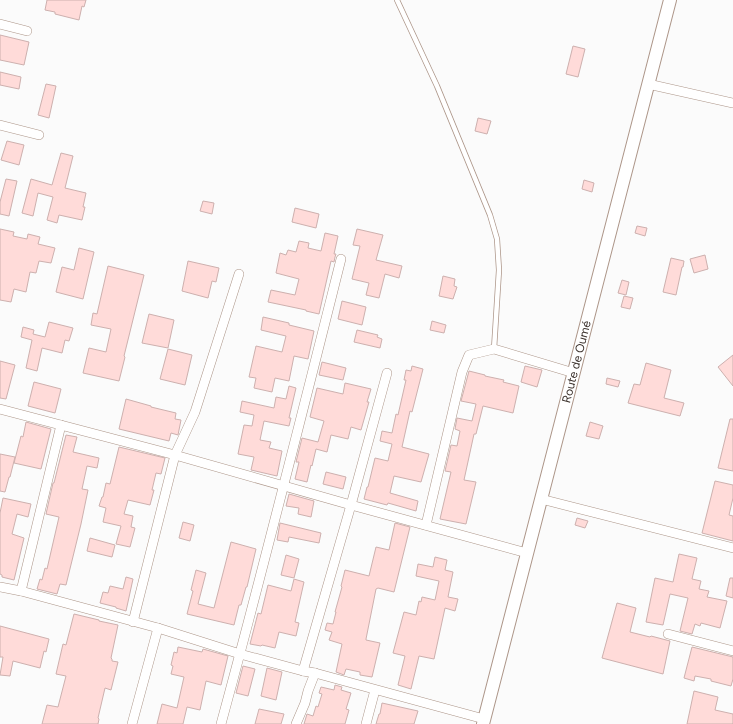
<svg xmlns="http://www.w3.org/2000/svg" width="733" height="724" font-family="Figtree,sans-serif">
  <style>
    .building { fill: #ffdbd9; stroke: #cdb0ae }
    .lines { fill: none; stroke-linecap: round; stroke-linejoin: round }
    .lane-casing { stroke: #ad9689; stroke-width: 6 }
    .street-casing { stroke: #ad9689; stroke-width: 10 }
    .secondary-casing { stroke: #ad9689; stroke-width: 14 }
    .lane { stroke: #fff; stroke-width: 4.5 }
    .street { stroke: #fff; stroke-width: 9 }
    .secondary { stroke: #fff; stroke-width: 12 }
    .labels { text-anchor: middle; stroke-width: 3; stroke-linejoin: round; paint-order: stroke }
    .street-label { font-size: 12px; fill: #3c322d; stroke: #fff }
  </style>
  <rect width="100%" height="100%" fill="#fbfbfb"/>
  <g class="building">
    <path d="M47 0H86L84 7 82 6 79 20 55 14V12L45 10Z"/>
    <path d="M0 35 29 42 24 65 0 60Z"/>
    <path d="M573 46 585 49 578 77 566 74Z"/>
    <path d="M0 72 21 77 19 89 0 85Z"/>
    <path d="M46 84 56 86 49 118 38 115Z"/>
    <path d="M478 118 491 121 487 134 475 131Z"/>
    <path d="M7 141 24 145 19 165 1 160Z"/>
    <path d="M61 153 73 156 65 188 86 193 83 207H85L82 220 59 215 57 223 47 220 53 197 38 193 33 216 22 213 31 179 52 185Z"/>
    <path d="M6 179 17 181 9 216 0 214V202Z"/>
    <path d="M584 180 594 183 592 192 582 189Z"/>
    <path d="M203 201 214 203 212 214 200 211Z"/>
    <path d="M295 208 319 214 316 228 292 222Z"/>
    <path d="M637 226 647 228 645 236 635 233Z"/>
    <path d="M0 229 14 232 13 236 27 239 28 234 40 237 38 244 55 248 51 263 39 261 36 273 30 272 26 292 14 289 11 302 0 300Z"/>
    <path d="M357 229 383 235 376 260 402 266 399 278 385 274 379 298 366 295 369 283 352 279 360 246 353 245Z"/>
    <path d="M325 233 338 236 334 254H336L335 257 334 262 331 261 319 314 306 311V310L268 302 271 290 295 295 299 279 276 273 280 253 286 255 288 250 296 252 299 241 309 243 308 248 321 251Z"/>
    <path d="M79 248 94 252 83 299 56 292 62 267 74 270Z"/>
    <path d="M705 255 708 269 694 273 690 259Z"/>
    <path d="M671 258 684 261 683 267H682L676 295 663 292Z"/>
    <path d="M188 261 219 268 216 282 212 281 208 298 182 291Z"/>
    <path d="M108 266 144 275 124 356 125 357 119 381 83 373 89 348 106 352 111 329 91 325 93 313 97 314Z"/>
    <path d="M443 276 455 279 454 286 457 287 453 299 439 296Z"/>
    <path d="M622 280 629 282 626 295 618 293Z"/>
    <path d="M624 296 633 298 630 309 621 307Z"/>
    <path d="M342 301 366 307 362 325 338 319Z"/>
    <path d="M149 314 174 320 168 348 142 343Z"/>
    <path d="M263 317 289 323V325L314 331 308 359 294 356 289 381 275 378 272 392 254 388 256 378 249 377 256 346 282 352 286 336 261 330Z"/>
    <path d="M432 321 446 325 444 333 430 330Z"/>
    <path d="M49 322 73 328 69 341 65 340 62 353 42 348 37 371 26 368 32 340 21 337 23 327 34 330 33 334 45 337Z"/>
    <path d="M357 330 378 335 377 337 382 339 380 348 354 342Z"/>
    <path d="M168 349 192 355 185 385 160 379Z"/>
    <path d="M733 355V386L718 367Z"/>
    <path d="M0 361 15 365 6 399 0 398Z"/>
    <path d="M322 362 346 368 343 380 319 375Z"/>
    <path d="M646 363 671 370 664 398 684 403 680 416 628 403 634 384 640 385Z"/>
    <path d="M412 366 423 369 412 412 410 411 402 447 429 454 421 482 394 476 390 493 418 501 416 511 388 503 387 505 364 499 367 487H368L375 458 388 461 392 444 380 441 382 431 392 433 396 414 398 415 406 380H404L406 370 411 371Z"/>
    <path d="M525 366 542 370 537 387 521 382Z"/>
    <path d="M469 371 485 375V376L504 380 503 382 519 386 513 413 483 406 476 434H474L464 480 476 482 466 524 440 519 451 472 445 471 451 445 457 446 460 431 455 429 457 418 472 421 476 404 461 401Z"/>
    <path d="M607 378 620 381 618 387 606 384Z"/>
    <path d="M34 382 61 389 55 413 28 406Z"/>
    <path d="M345 383 371 389 367 402H369L361 430 351 427 348 439 331 435 327 452 316 449 312 466 311 465 307 482 295 479 299 462H296L302 438 318 442 324 421 310 417 317 388 343 394Z"/>
    <path d="M289 386 296 388 289 418H291L289 426 264 421 260 440 271 442 269 448 282 451 277 476 251 470 254 457 238 454 244 425 252 426 254 415 240 412 242 401 274 408 276 397 286 399Z"/>
    <path d="M126 399 151 406V407L176 413 175 419 181 420 178 435 171 433 169 441 119 429Z"/>
    <path d="M730 419H733V471L718 468Z"/>
    <path d="M26 422 51 429 41 469 14 463 21 436 23 437Z"/>
    <path d="M590 422 603 426 599 439 586 436Z"/>
    <path d="M66 435 77 437 73 452 99 458 97 468 87 466 82 489 88 490 81 524 66 585 60 584 57 594 37 589 40 579 42 580 45 568 47 569 59 517 46 514 53 483H54Z"/>
    <path d="M119 447 165 458 161 474 156 473 152 490H154L150 505 128 500 124 514 133 516 131 527 135 528 130 547 116 544 121 526 103 522 106 508 99 506 102 497H103L106 483 110 484Z"/>
    <path d="M0 454 15 457 10 477H9L5 492 0 491Z"/>
    <path d="M326 472 346 477 343 489 323 484Z"/>
    <path d="M715 481 733 485V498L729 515 733 516V541L702 533Z"/>
    <path d="M289 494 314 501 311 517 298 514 299 508 286 506Z"/>
    <path d="M3 498 31 504 28 517 17 514 12 534 24 538 14 580 2 577V575L0 574V513Z"/>
    <path d="M577 518 588 521 585 528 575 525Z"/>
    <path d="M183 522 194 525 190 541 179 538Z"/>
    <path d="M280 523 321 533 319 543 289 537 288 542 277 540Z"/>
    <path d="M395 523 410 527 394 592 378 588 376 589 366 639V640L380 643 372 677 360 675V672L346 669 344 675 336 672 342 644 329 640 332 632 325 630 327 623 333 624 336 612H335L342 587 341 586 345 570 369 576 376 547 389 550Z"/>
    <path d="M90 538 115 545 112 557 87 551Z"/>
    <path d="M231 542 256 549 247 587H246L241 605H239L234 625 187 614 193 591 191 590 196 570 206 573 198 604 214 608Z"/>
    <path d="M679 554 697 558 692 579 701 581 699 589 709 591 707 597 727 601 720 628 701 623 700 626 695 624 692 634 680 631 688 598 670 594 663 625 646 622 655 578 673 582Z"/>
    <path d="M286 555 299 559 294 578 281 575Z"/>
    <path d="M435 557 447 560 445 570 453 572 448 597 458 599 455 611 445 608 434 659 419 656 411 689 398 685 405 656 393 653 404 612 416 615 419 601 421 602 422 597 435 600 439 581 416 576 418 564 433 567Z"/>
    <path d="M126 577 133 579 126 611 116 608V607L100 603 103 592 108 593 110 586 123 589Z"/>
    <path d="M730 578H733V598L726 596Z"/>
    <path d="M294 579 304 582 295 622 299 623 296 636 279 632 275 648 262 645 261 646 250 644 258 613 261 614 268 585 291 591Z"/>
    <path d="M617 603 636 608 630 632 650 637 651 636 670 641 663 674 602 658Z"/>
    <path d="M74 614 99 620V621L118 625 111 658 112 659V661L118 662 111 690 105 688 98 718 99 719 98 724H42L47 705 58 707 66 676 56 674 63 644 66 645Z"/>
    <path d="M0 626 49 639 46 652 44 651 40 668 13 661 10 676 0 675 3 657H0Z"/>
    <path d="M178 647 202 652 203 649 228 656 221 685 206 681 200 710 187 707 183 724H157L162 704 177 708 184 677 171 674 173 666 171 665 174 652 177 653Z"/>
    <path d="M692 647 733 657V679L731 686 711 681V679L695 676 694 681 684 678Z"/>
    <path d="M243 666 255 669 248 696 236 693Z"/>
    <path d="M267 668 282 672 276 700 261 696Z"/>
    <path d="M335 685 342 687 341 690 351 693 346 709 349 710 345 724H304L307 714 313 716 316 706 318 707 322 694 319 693 321 687 334 690Z"/>
    <path d="M694 691 718 697 715 710 733 714V724H687Z"/>
    <path d="M382 703 418 711 414 724H376L379 714H380Z"/>
    <path d="M259 709 284 714 281 724H255Z"/>
  </g>
  <g class="lines">
    <g class="lane-casing">
      <path id="lane" d="M397 0 437 86 490 215 497 239 499 270 494 349"/>
    </g>
    <g class="street-casing">
      <g id="street">
        <path d="M0 24 27 31"/>
        <path d="M648 84 733 103"/>
        <path d="M0 125 39 135"/>
        <path d="M0 409 175 455 351 505 527 553"/>
        <path d="M541 499 733 548"/>
        <path d="M426 525 462 372 469 355 494 349 574 373"/>
        <path d="M0 587 21 591 158 628 240 654 303 671 315 673 484 719"/>
        <path d="M21 591 61 425"/>
        <path d="M133 622 175 455 195 412 239 274"/>
        <path d="M668 634 733 651"/>
        <path d="M303 671 351 505 387 373"/>
        <path d="M132 724 158 628"/>
        <path d="M221 724C263 570 302 414 341 259"/>
        <path d="M296 724 305 703 308 691 315 673"/>
        <path d="M366 724 375 690"/>
      </g>
    </g>
    <g class="secondary-casing">
      <g id="secondary">
        <path id="s1" d="M483 724 670 0"/>
      </g>
    </g>
    <use href="#lane" class="lane"/>
    <use href="#street" class="street"/>
    <use href="#secondary" class="secondary"/>
  </g>
  <g class="labels">
    <g class="street-label">
      <text dy="4" stroke="none"><textPath href="#s1" startOffset="374">Route de Oumé</textPath></text>
    </g>
  </g>
</svg>
